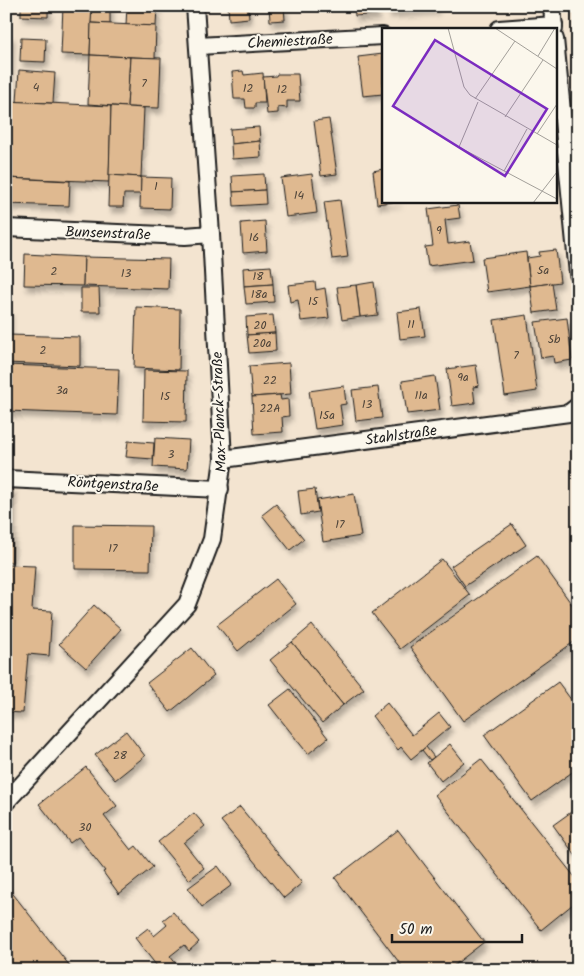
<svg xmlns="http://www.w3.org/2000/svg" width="584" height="976" font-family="Kalam,sans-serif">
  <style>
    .built { fill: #f3e4d0; fill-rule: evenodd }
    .building { fill: #dfb990; stroke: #1c1c1c; filter: url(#shadow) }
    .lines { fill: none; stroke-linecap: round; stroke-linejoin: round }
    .street-casing { stroke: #1c1c1c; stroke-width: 20 }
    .street { stroke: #fbf7ec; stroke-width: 16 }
    .labels { text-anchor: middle; stroke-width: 4; stroke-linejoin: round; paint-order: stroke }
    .number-label { font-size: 12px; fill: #4d4339 }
    .street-label { font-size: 15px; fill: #1c1c1c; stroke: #fbf7ec }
    .inset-road { fill: none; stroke: #a29f99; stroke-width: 1 }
    .view { fill: #7b2cbf; fill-opacity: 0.15; stroke: #7b2cbf; stroke-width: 2.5 }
    .inset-edge { fill: none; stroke: #1c1c1c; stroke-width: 2.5 }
  </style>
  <defs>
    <filter id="shadow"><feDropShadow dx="3" dy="5.5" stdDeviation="2.5" flood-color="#0004"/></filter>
  </defs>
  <rect width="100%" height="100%" fill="#fbf7ec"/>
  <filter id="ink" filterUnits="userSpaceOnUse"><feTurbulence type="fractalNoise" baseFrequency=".02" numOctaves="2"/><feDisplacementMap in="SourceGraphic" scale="10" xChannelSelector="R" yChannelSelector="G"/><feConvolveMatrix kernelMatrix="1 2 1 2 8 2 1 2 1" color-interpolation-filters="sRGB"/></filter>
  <g filter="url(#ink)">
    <path class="built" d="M6 6H578V970H6ZM383 29H555V201H383Z"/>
    <g class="building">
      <path d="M21 6H48V17L21 16Z"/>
      <path d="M63 6H92L90 55 61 54Z"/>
      <path d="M92 6H110V24L91 23Z"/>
      <path d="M127 6H157L156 26 126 25Z"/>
      <path d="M228 6H248L249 18 229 20Z"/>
      <path d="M269 6H284L285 20 270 21Z"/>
      <path d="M354 6H376L377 14 355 16Z"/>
      <path d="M387 6H435L436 9 388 12Z"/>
      <path d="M91 23 156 26 155 58 90 55Z"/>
      <path d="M6 35H11L9 101H6Z"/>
      <path d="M21 38 46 39 45 62 20 61Z"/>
      <path d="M383 54V94L363 96 358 57Z"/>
      <path d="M90 55 130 57 127 107 88 104Z"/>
      <path d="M130 57 161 58 159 108 127 107Z"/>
      <path d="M19 70 55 73 53 103 17 102Z"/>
      <path d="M243 71 244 75 263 73 265 103H255V108H246L245 99H234L232 72Z"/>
      <path d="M277 74H298L300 101H287V108L278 107V113L267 114 263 77 276 76Z"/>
      <path d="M6 101 111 106 109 182 6 178Z"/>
      <path d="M111 106 144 108 141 177 109 175Z"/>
      <path d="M329 119 337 174 321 176 314 121Z"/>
      <path d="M259 127 260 141 231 144 230 129Z"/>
      <path d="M260 141 261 157 232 159 231 144Z"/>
      <path d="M383 169V201H399L377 204 373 171Z"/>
      <path d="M264 174 265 190 233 192 232 176Z"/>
      <path d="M312 174 317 213 286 217 281 178Z"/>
      <path d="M109 175 141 177V194H124L123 207H108Z"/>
      <path d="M141 177 171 178 170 209 140 208Z"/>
      <path d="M6 178 70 181 69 206 6 204Z"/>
      <path d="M265 190 266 204 234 206 233 192Z"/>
      <path d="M340 200 348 257 332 259 324 202Z"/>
      <path d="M458 205 460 218 445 220 448 244 470 241 473 260 428 266 425 247 433 246 428 209Z"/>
      <path d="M265 221 267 251 243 253 241 223Z"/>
      <path d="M556 250 560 282 530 286 527 258 540 256 539 252Z"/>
      <path d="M526 252 530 286 487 292 482 258Z"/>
      <path d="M25 254 84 257 83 286 24 285Z"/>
      <path d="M84 257 169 259 168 289 83 286Z"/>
      <path d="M271 266 273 284 244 286 243 268Z"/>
      <path d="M315 282 316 290 325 288 329 318 301 321 298 300 290 302 288 285Z"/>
      <path d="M374 282 378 315 360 317 356 285Z"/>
      <path d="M552 283 556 310 534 313 530 286Z"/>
      <path d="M273 284 274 302 246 304 244 286Z"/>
      <path d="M356 285 360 317 342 320 337 287Z"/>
      <path d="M81 288H99L100 312H81Z"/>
      <path d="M136 307 180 309 179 370 134 368Z"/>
      <path d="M421 309 425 336 400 339 397 312Z"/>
      <path d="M6 310H9V335L80 337V366L6 363Z"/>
      <path d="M273 315 275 333 247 335 246 317Z"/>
      <path d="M527 315 537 391 505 396 494 320Z"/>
      <path d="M567 318 572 360 554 363 553 356 541 358 535 322Z"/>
      <path d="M275 333 276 351 249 353 247 335Z"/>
      <path d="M289 363 291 394 252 397 249 366Z"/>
      <path d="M6 365 119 369 117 415 6 411Z"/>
      <path d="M476 365 479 386 473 387 475 403 452 406 447 369Z"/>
      <path d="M144 370 187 371 186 422 143 421Z"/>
      <path d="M435 376 440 410 407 414 402 381Z"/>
      <path d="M344 386 346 404 340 405 343 425 315 429 309 391Z"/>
      <path d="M378 387 382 418 356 421 352 390Z"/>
      <path d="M280 395 281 400 288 399 289 416 282 417 283 432 254 434 252 397Z"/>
      <path d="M155 438 189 440 187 469 153 467Z"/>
      <path d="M128 441 154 443 153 459 126 457Z"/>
      <path d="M6 488H13L12 562H6Z"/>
      <path d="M315 489 318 512 301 515 298 491Z"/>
      <path d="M354 494 361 536 323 542 317 500Z"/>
      <path d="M276 504 304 539 290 550 262 515Z"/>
      <path d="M512 524 526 545 465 586 451 566Z"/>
      <path d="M75 525 151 526 150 570 75 569Z"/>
      <path d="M537 556 578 613V639L463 721 410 647Z"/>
      <path d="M442 559 470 595 400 649 372 613Z"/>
      <path d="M6 565 35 566 32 610 52 611 49 656 28 654 23 713 6 712Z"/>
      <path d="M276 579 296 604 238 651 217 625Z"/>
      <path d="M94 605 121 629 86 668 59 644Z"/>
      <path d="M312 625 364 689 343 705 292 642Z"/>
      <path d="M292 642 343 705 322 723 270 660Z"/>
      <path d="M192 648 214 676 170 712 147 683Z"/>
      <path d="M558 682 578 709V768L532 801 484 735Z"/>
      <path d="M290 689 328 738 308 754 269 705Z"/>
      <path d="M387 703 412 735 439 713 450 727 411 759 401 747 398 750 372 716Z"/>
      <path d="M126 731 145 756 115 780 95 755Z"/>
      <path d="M450 744 464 762 441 781 427 763Z"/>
      <path d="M426 747 434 757 430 760 422 750Z"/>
      <path d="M481 759 578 881V900L541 930 435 795Z"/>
      <path d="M86 767 117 806 104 816 131 850 136 846 153 867 119 894 103 872 105 871 78 837 70 843 39 804Z"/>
      <path d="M240 807 302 883 284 898 221 821Z"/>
      <path d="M578 807V859L553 825Z"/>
      <path d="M194 813 205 826 184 843 204 868 189 880 158 842Z"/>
      <path d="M398 830 484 942 448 970H405L335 878Z"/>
      <path d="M218 866 232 885 202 907 188 888Z"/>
      <path d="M6 885 73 970H6Z"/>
      <path d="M173 912 199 942 189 951 184 945 170 956 177 965 170 970H160L135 938 148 928 154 936 167 925 163 920Z"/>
    </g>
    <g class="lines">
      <g class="street-casing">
        <g id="street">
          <path d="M552 6 554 29"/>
          <path d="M499 29 554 25"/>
          <path d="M555 39 578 274"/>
          <path d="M198 46 383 36"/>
          <path d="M6 228 185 236 211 234"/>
          <path d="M223 459 569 413 578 406"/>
          <path d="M6 479 220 489"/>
          <path d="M6 802 187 604 212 539 223 459 211 234 195 6"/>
        </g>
      </g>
      <use href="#street" class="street"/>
    </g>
  </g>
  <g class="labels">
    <g class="number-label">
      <text x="144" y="87">7</text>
      <text x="36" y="91">4</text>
      <text x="248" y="92">12</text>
      <text x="282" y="93">12</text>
      <text x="156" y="190">1</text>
      <text x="299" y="199">14</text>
      <text x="439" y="234">9</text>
      <text x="254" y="241">16</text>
      <text x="543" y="274">5a</text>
      <text x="54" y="275">2</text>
      <text x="126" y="277">13</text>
      <text x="258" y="280">18</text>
      <text x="259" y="298">18a</text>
      <text x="313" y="305">15</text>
      <text x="411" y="328">11</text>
      <text x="260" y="329">20</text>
      <text x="554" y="343">5b</text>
      <text x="262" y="347">20a</text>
      <text x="43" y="354">2</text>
      <text x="516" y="359">7</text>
      <text x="463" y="381">9a</text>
      <text x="270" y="384">22</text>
      <text x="62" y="394">3a</text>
      <text x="421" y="399">11a</text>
      <text x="165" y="400">15</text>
      <text x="367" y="408">13</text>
      <text x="270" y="412">22A</text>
      <text x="327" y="419">15a</text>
      <text x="171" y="458">3</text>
      <text x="340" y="528">17</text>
      <text x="113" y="552">17</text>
      <text x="120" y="759">28</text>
      <text x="85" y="831">30</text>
    </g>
    <g class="street-label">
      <text transform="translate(290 41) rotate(-3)" y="5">Chemiestraße</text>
      <text transform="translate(108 233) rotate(2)" y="5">Bunsenstraße</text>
      <text transform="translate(219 412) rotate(-92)" y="5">Max-Planck-Straße</text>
      <text transform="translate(401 435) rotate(-8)" y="5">Stahlstraße</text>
      <text transform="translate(113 484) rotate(3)" y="5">Röntgenstraße</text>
    </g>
  </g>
  <g transform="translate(382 28)">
    <rect width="175" height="175" fill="#fbf7ec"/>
    <path class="inset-road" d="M66 0 82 59 88 67 175 117M113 0 175 41M156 28 173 0M93 71 133 13M96 74 77 119 175 171M123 89 161 32M155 106 175 76M122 143 145 101M151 175 175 144"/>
    <path class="view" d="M53 12 165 81 123 148 11 78Z"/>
    <rect width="175" height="175" class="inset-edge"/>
  </g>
  <rect width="584" height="976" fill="none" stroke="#fbf7ec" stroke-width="25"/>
  <rect x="12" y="12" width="559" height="951" fill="none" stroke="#1c1c1c" stroke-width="2" filter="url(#ink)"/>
  <path d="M392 934v8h130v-8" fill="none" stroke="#1c1c1c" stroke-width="2.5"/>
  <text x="399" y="934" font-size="15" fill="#1c1c1c" stroke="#fbf7ec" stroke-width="4" paint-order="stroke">50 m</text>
</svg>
